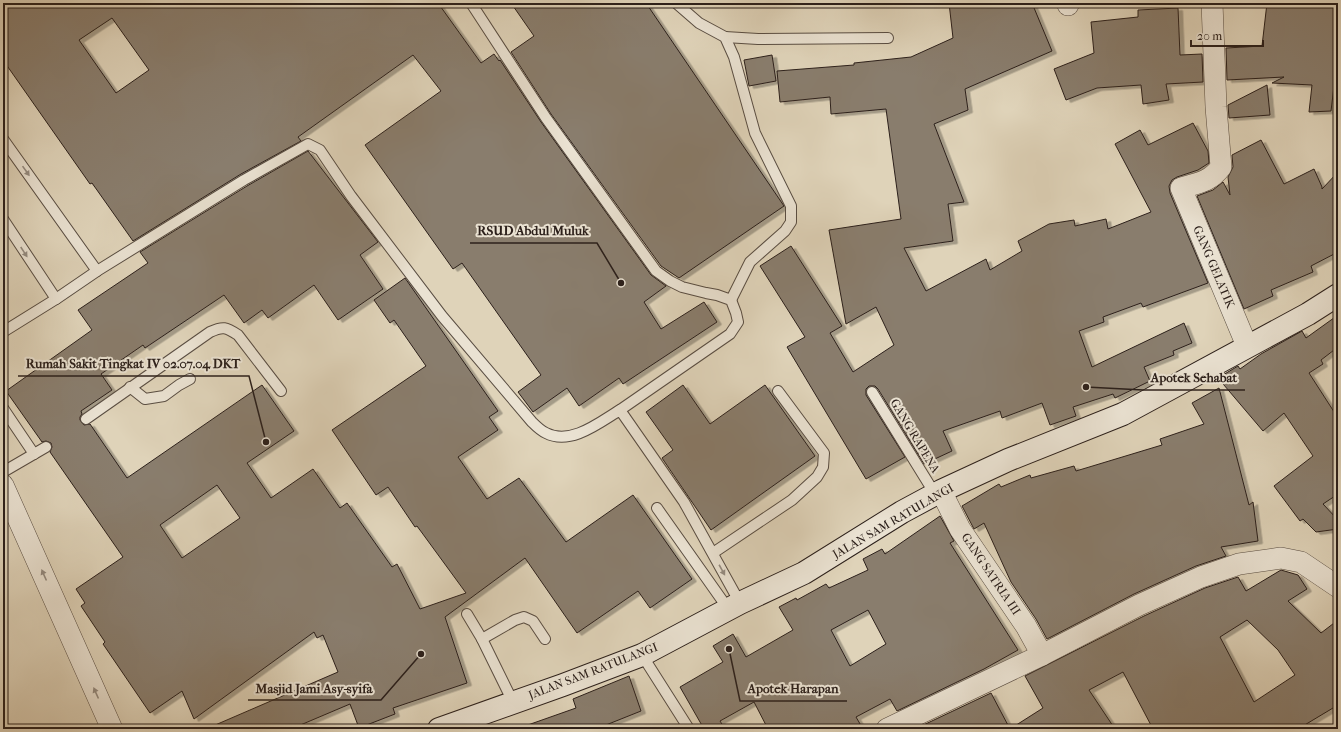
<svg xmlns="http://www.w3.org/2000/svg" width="1341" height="732" font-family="'IM FELL French Canon',serif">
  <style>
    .building { fill: #897d6d; stroke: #2c201b; fill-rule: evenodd; filter: url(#shadow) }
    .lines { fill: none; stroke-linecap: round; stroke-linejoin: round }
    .lane-casing { stroke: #594d42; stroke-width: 12 }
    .street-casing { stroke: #594d42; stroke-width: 22 }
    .secondary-casing { stroke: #2c201b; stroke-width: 24 }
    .lane { stroke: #eae2d2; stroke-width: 10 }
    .street { stroke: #eae2d2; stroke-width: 21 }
    .secondary { stroke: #eae2d2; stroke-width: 22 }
    .oneway { fill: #948b80 }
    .labels { text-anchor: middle; stroke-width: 4; stroke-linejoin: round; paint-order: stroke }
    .street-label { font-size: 12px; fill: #2c201b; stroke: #eae2d2 }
    .leader { fill: none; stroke: #2c201b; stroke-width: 1.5 }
    .callout-dot { fill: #2c201b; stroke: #eae2d2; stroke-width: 1.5 }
    .callout-label { font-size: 13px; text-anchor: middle; font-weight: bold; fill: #2c201b; stroke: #eae2d2; stroke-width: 4; stroke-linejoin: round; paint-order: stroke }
  </style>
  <defs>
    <filter id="shadow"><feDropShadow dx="4.5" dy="2.5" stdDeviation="0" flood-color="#0004"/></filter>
  </defs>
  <rect width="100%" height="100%" fill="#dfd3b9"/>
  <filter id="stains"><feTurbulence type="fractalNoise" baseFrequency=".005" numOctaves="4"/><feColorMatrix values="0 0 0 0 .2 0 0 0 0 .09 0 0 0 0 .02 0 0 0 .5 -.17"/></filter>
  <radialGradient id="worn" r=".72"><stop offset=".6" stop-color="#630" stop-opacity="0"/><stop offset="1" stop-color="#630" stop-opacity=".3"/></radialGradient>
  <g class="building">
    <path d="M3 3H438L481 63 494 54 499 61 500 60 541 122 651 275 666 286 644 302 661 329 704 302 717 322 623 384 619 378 579 406 567 388 533 412 518 392 541 375 462 263 453 269 365 145 441 91 413 55 298 137 301 141 241 174 133 241 92 183 90 184 3 60ZM112 18 149 70 116 93 79 40Z"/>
    <path d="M511 3H646L784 206 679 278 661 266 551 114 511 52 534 36Z"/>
    <path d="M949 3H1032L1052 51 965 89 968 110 934 124 964 202 948 204 953 241 904 248 926 291 986 259 990 270 1022 251 1018 241 1049 224 1074 220 1075 226 1106 219 1108 229 1151 212 1115 144 1140 130 1148 145 1193 123 1208 151 1209 163 1198 170 1177 177 1172 180 1169 186 1170 193 1208 283 1143 307 1141 303 1103 317 1104 322 1079 331 1092 367 1184 323 1192 343 1173 351 1174 355 1144 367 1150 381 1115 398 1113 394 1073 407 1076 416 1050 425 1042 403 1002 418 1000 411 943 431 952 451 924 464 878 389 875 386H869L866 389V395L905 457 866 479 787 347 805 337 760 266 791 246 842 326 830 333 853 372 894 345 876 307 846 324 829 230 901 219 886 109 831 114 830 97 780 102 777 71 854 65V63L911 57 953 38Z"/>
    <path d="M1267 3H1338L1337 61 1331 111 1309 112 1312 85 1272 83 1284 77 1227 80 1226 48 1262 46Z"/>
    <path d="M1178 8 1180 55 1202 54 1203 82 1166 84 1169 100 1143 104 1141 85 1097 88 1066 100 1054 69 1094 53 1091 22 1138 17V10Z"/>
    <path d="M772 55 776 81 749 86 744 60Z"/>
    <path d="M1267 85 1270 115 1229 118 1228 105Z"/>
    <path d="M1261 140 1284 184 1314 169 1322 187V189L1338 172V252L1311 266 1313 272 1271 290 1273 296 1244 309 1197 196 1213 190 1223 182 1230 195 1228 177 1233 167 1232 155Z"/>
    <path d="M308 151 378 242 360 255 383 289 338 320 314 285 268 318 262 310 244 323 224 295 145 348 143 345 101 374 112 390 81 411 82 414 80 417V420L84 425 90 424 127 478 262 385 294 431 247 463 271 498 313 469 340 508 347 503 392 567 397 564 420 609 466 593 417 526 415 527 388 487 376 495 332 430 426 366 394 320 390 323 374 300 405 278 498 411 489 417 498 430 458 457 487 499 519 478 566 542 633 495 692 579 650 608 638 591 577 633 525 558 445 617 467 683 393 708 395 714 359 728 350 704 291 729H206L338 672 323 635 317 638 314 632 194 719 182 691 150 713 103 644 105 642 81 606 85 603 76 589 123 557 50 452 52 447 51 443 46 441 42 442 6 391 92 330 78 310 148 263 140 252 247 186ZM217 485 240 518 182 558 160 525Z"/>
    <path d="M1338 315V347L1321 360 1323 364 1309 373 1338 418V494L1323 504 1338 520V529L1316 532 1303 519 1300 521 1274 486 1313 456 1284 413 1263 431 1218 378 1238 366 1240 369 1261 354 1302 331 1306 338Z"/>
    <path d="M683 385 710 424 765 385 815 456 711 530 662 458 673 450 646 412Z"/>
    <path d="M1219 388 1249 505 1253 502 1258 541 1221 547 1226 556 1196 566 1134 594 1047 639 1036 619 1011 582 984 523 974 529 962 506 999 484 1001 487 1030 475 1031 478 1074 466 1076 471 1162 445 1160 439 1204 424 1192 403Z"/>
    <path d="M940 516 954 541 950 543 1018 650 984 669 897 711 890 699 856 717 863 729H768L754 702 720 721 725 729H704L680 687 723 662 713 646 733 634 746 657 793 630 779 607 796 598 797 600 826 584 829 588 868 570 863 559 882 549 885 554ZM868 610 886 644 850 666 831 630Z"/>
    <path d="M1281 570 1298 575 1307 589 1288 601 1321 633 1338 620V705L1298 729H1153L1123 672 1089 690 1115 729H1010L1043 708 1025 676 1144 616 1205 588 1238 577 1246 591ZM1247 620 1278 650 1295 675 1254 702 1220 637Z"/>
    <path d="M629 676 641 711 596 729H525V726L576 708 573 699Z"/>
    <path d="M991 693 1010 729H915Z"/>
  </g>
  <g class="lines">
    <g class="lane-casing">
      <g id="lane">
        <path d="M471 3 546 118 656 271 670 281 682 287 706 293 717 295 731 300 736 313 738 322 730 334 620 410"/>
        <path d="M676 3 699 23 725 37 734 57 755 133 791 206V222L785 231 750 262 731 300"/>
        <path d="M725 37 758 39 888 38"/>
        <path d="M3 139 97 271"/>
        <path d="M3 219 56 299"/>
        <path d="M3 332 56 299 97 271 244 180 308 144 320 150 351 196 442 316 532 422C536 426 541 431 546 433 571 446 600 422 620 410L684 502 740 603"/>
        <path d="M130 387 145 399 164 396 179 385 190 379"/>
        <path d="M872 392 935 494"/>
        <path d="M3 408 34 454"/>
        <path d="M86 419 210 332C223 326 226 327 238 335L281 391"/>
        <path d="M3 472 46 447"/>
        <path d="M657 508 729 610"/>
        <path d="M713 553 792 500 817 477 823 467 824 453 778 391"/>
        <path d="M467 614 482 639 513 702"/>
        <path d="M482 639 515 620 524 617 533 621 545 639"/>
        <path d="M642 655 689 729"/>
      </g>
    </g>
    <g class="street-casing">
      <g id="street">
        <path d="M1068 3V5"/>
        <path d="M1212 3 1216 107 1221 167C1210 182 1198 183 1181 188L1247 346"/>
        <path d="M3 485 112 729"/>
        <path d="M941 491 960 529 1026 626 1042 655"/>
        <path d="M887 729 1042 655 1139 605 1201 577 1239 564 1281 558 1301 562 1338 587"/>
      </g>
    </g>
    <g class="secondary-casing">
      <path id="secondary" d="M439 729 563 685 642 655 740 603 804 573 902 512 941 491 1008 460 1123 414 1308 314 1338 295"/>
    </g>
    <use href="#lane" class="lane"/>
    <use href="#street" class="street"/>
    <use href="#secondary" class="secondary"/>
  </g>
  <defs><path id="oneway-solid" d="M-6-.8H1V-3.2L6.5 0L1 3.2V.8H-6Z"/></defs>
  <g class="oneway">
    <use href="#oneway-solid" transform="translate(26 171) rotate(55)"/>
    <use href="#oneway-solid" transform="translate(24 252) rotate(57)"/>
    <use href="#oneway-solid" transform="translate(722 570) rotate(61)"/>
    <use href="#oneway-solid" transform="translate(44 575) rotate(-114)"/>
    <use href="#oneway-solid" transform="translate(96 693) rotate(-114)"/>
  </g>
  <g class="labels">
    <g class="street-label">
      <text transform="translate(1214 267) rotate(67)" y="4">GANG GELATIK</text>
      <text transform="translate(915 436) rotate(59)" y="4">GANG RAPENA</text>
      <text transform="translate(893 521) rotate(-30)" y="4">JALAN SAM RATULANGI</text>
      <text transform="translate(991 574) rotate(56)" y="4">GANG SATRIA III</text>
      <text transform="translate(593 671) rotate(-21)" y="4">JALAN SAM RATULANGI</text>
    </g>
  </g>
  <path class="leader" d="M621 283L597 243H470M266 442L249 376H18M1086 387L1143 390H1245M421 654L381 700H248M729 649L740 701H847"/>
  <g class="callout-dot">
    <circle cx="621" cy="283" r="4"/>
    <circle cx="266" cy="442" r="4"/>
    <circle cx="1086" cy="387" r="4"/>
    <circle cx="421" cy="654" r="4"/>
    <circle cx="729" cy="649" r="4"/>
  </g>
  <g class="callout-label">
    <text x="533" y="235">RSUD Abdul Muluk</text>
    <text x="133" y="368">Rumah Sakit Tingkat IV 02.07.04 DKT</text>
    <text x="1194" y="382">Apotek Sehabat</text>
    <text x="314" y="693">Masjid Jami Asy-syifa</text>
    <text x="793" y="693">Apotek Harapan</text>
  </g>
  <rect width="1341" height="732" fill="none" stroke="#dfd3b9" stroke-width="16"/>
  <rect x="4" y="4" width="1333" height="724" fill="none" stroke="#2c201b" stroke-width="2"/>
  <rect x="8" y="8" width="1325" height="716" fill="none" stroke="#2c201b"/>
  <path d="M1191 40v6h72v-6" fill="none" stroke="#2c201b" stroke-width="2"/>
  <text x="1197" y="40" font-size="12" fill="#2c201b" stroke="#eae2d2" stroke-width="3" paint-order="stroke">20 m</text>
  <rect width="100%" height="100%" filter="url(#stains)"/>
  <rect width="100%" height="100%" fill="url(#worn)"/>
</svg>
